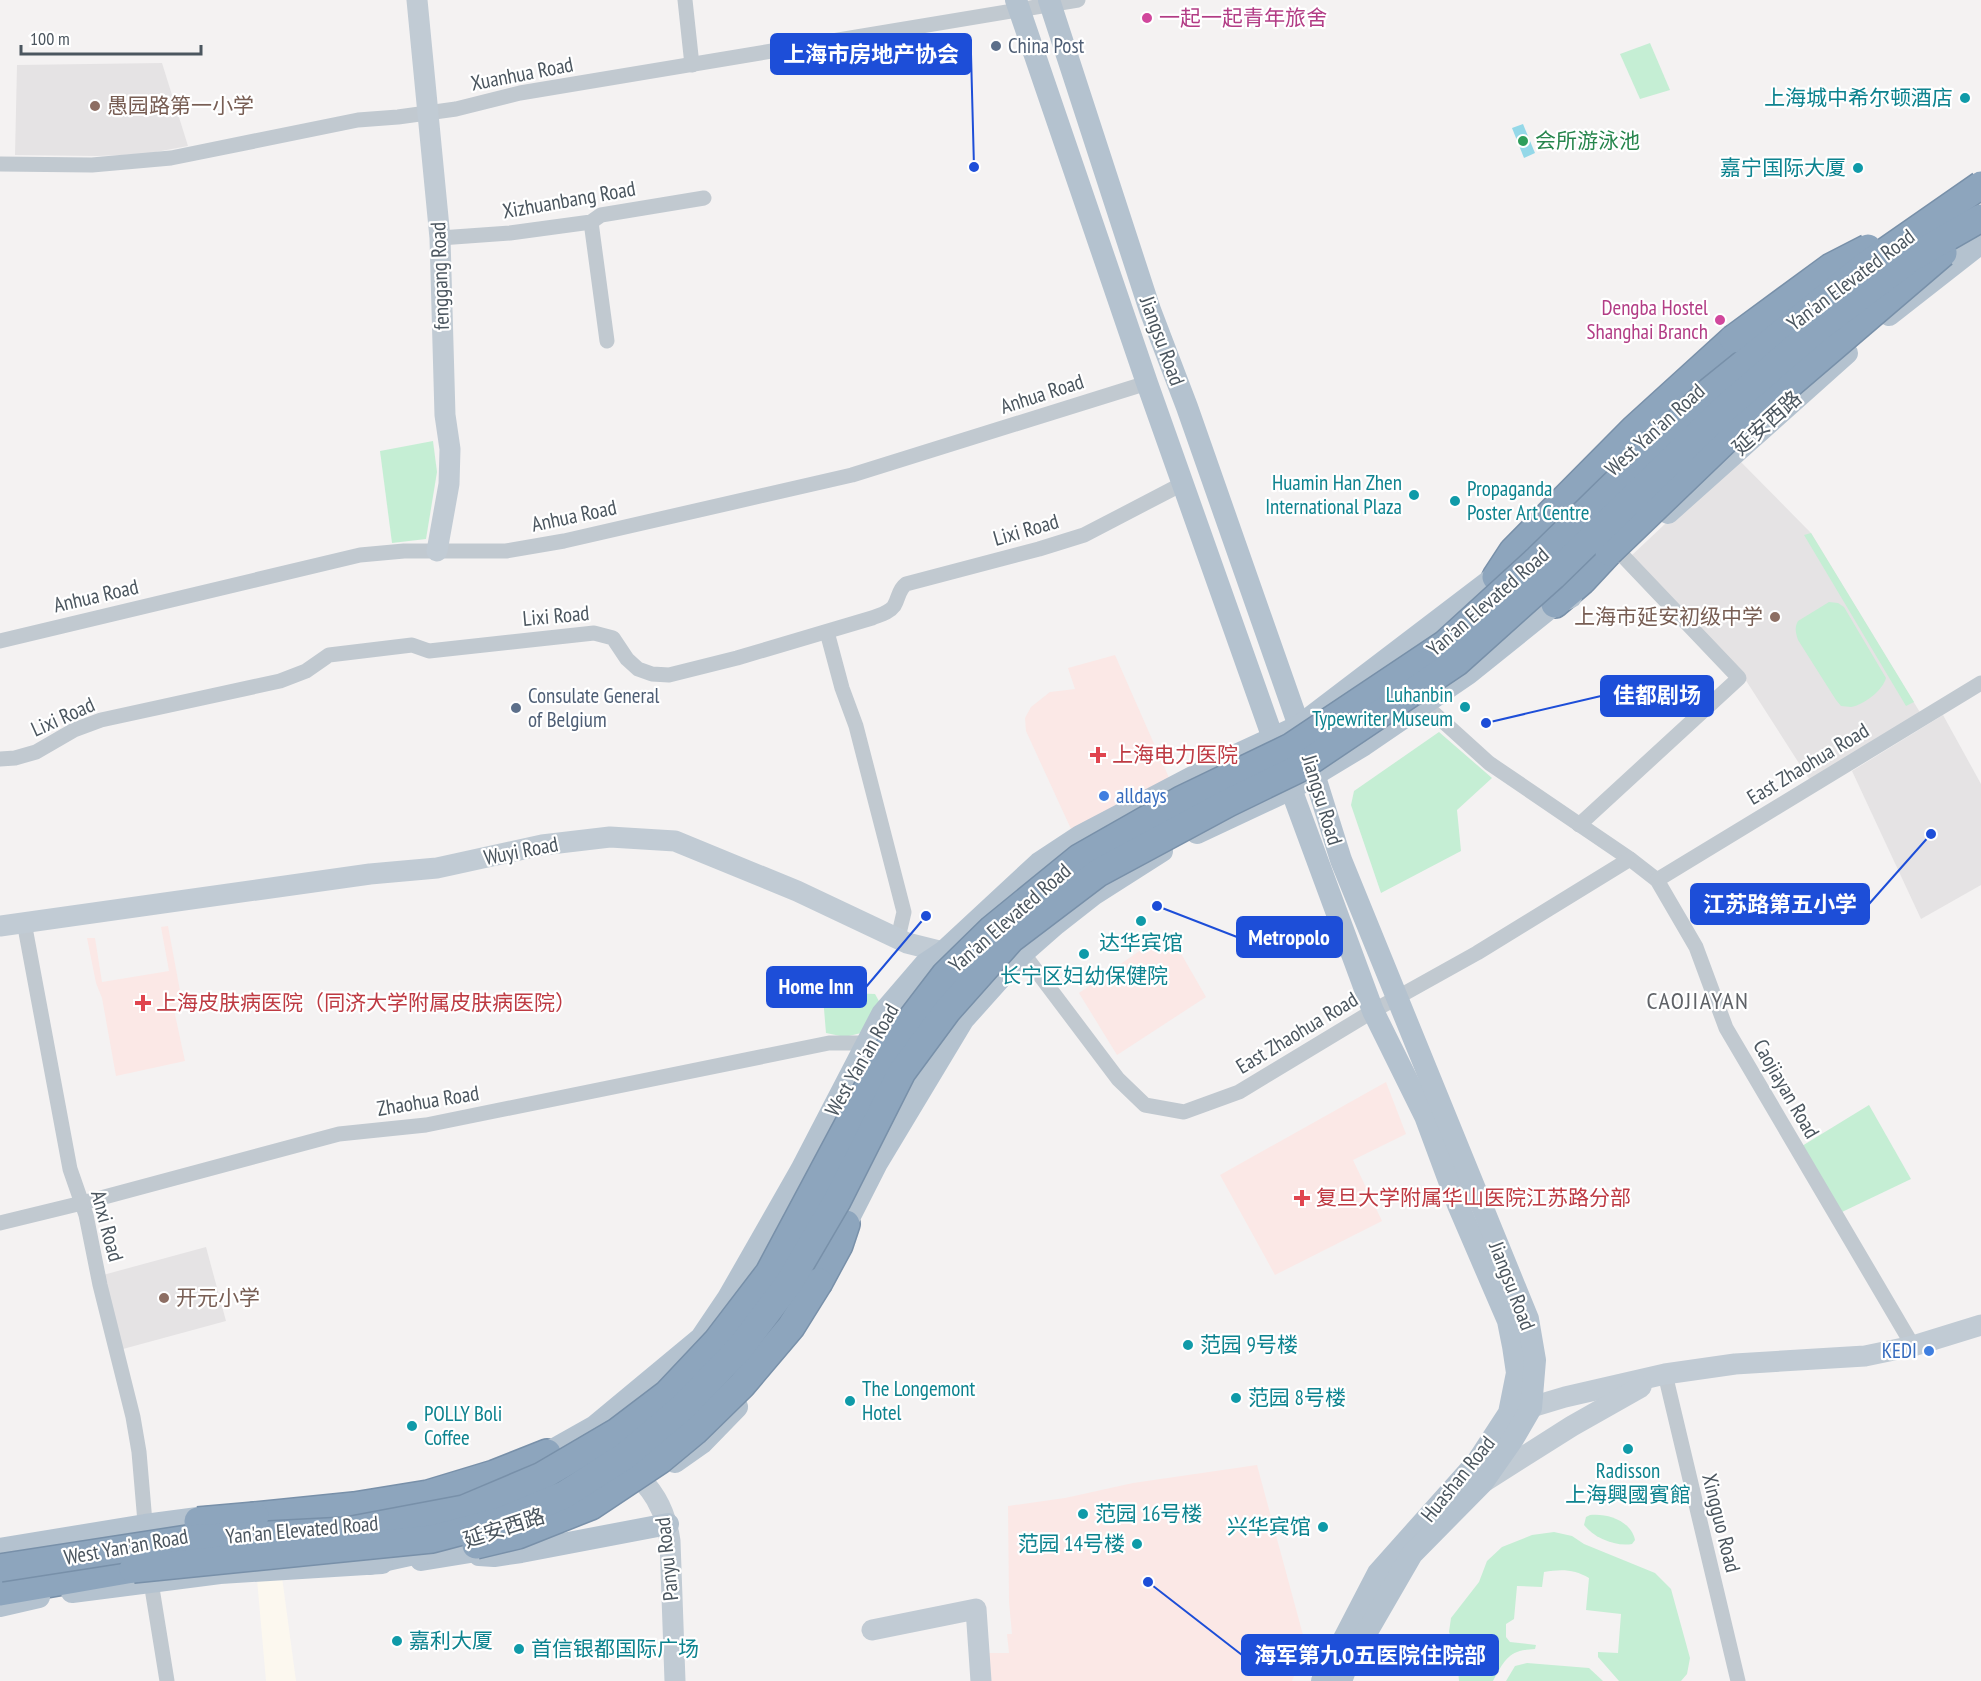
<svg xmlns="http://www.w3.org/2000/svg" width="1981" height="1681" font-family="'PT Sans Narrow','Noto Sans SC',sans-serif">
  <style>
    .commercial { fill: #fcf8ef }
    .education { fill: #e5e3e4 }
    .medical { fill: #fbe8e6 }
    .green { fill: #c5eed4 }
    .water { fill: #94d8e8 }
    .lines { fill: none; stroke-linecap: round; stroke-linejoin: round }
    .highway-casing { stroke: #7890a9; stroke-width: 30 }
    .street { stroke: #c1c9d0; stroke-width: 15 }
    .secondary { stroke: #c1cbd4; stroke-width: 21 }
    .primary { stroke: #b4c2cf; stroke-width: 22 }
    .highway { stroke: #8da5bd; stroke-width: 27 }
    .highway-bridge-casing { stroke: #7890a9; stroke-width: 30; stroke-linecap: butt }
    .highway-bridge { stroke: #8da5bd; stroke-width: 27 }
    .hotel-dot { fill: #d1479c; stroke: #fff; stroke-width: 2 }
    .service-dot { fill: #5c6f8a; stroke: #fff; stroke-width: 2 }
    .culture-dot { fill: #0f9aa8; stroke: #fff; stroke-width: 2 }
    .education-dot { fill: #8d6e63; stroke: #fff; stroke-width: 2 }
    .leisure-dot { fill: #2e9e5b; stroke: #fff; stroke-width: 2 }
    .health-dot { fill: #e0444e; stroke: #fff; stroke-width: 2 }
    .shop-dot { fill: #3f7fe0; stroke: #fff; stroke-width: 2 }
    .labels { text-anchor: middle; stroke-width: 4.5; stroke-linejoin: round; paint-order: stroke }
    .hotel-label { font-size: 21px; fill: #b23c85; stroke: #fff; text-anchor: start }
    .service-label { font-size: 21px; fill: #4e5e75; stroke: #fff; text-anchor: start }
    .street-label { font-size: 21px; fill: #4b565f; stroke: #fff }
    .culture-label { font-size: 21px; fill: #0d838f; stroke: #fff; text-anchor: start }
    .education-label { font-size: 21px; fill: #785e54; stroke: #fff; text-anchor: start }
    .leisure-label { font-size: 21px; fill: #27864d; stroke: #fff; text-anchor: start }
    .health-label { font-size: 21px; fill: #be3a42; stroke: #fff; text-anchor: start }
    .shop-label { font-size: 21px; fill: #366cbe; stroke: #fff; text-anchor: start }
    .quarter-label { font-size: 24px; letter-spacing: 1.5px; fill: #5f6267; stroke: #fff }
    .leader { fill: none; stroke: #1d4ed8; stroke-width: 2 }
    .callout-dot { fill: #1d4ed8; stroke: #fff; stroke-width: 2 }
    .callout { fill: #1d4ed8; stroke: #1d4ed8; stroke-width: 2 }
    .callout-label { font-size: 22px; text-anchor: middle; font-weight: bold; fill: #fff }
  </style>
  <rect width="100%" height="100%" fill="#f4f2f2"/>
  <path class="commercial" d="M282 1577 296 1681H266L257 1579Z"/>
  <g class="education">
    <path d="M162 63 188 146 145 154 97 156 15 155 17 65Z"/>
    <path d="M1736 457 1811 533 1921 714 1811 782 1745 679 1631 556Z"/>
    <path d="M1943 715 1981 784V885L1921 919 1852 771Z"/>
    <path d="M206 1247 226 1321 123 1349 103 1275Z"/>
  </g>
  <g class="medical">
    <path d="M1115 655 1170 780 1071 829 1026 731 1025 718 1031 707 1050 692 1075 689 1068 668Z"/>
    <path d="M168 926 183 1007 174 1010 185 1061 116 1076 102 998 96 983 87 938H95L102 982 169 971 161 927Z"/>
    <path d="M1168 931 1206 997 1117 1055 1079 993Z"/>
    <path d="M1386 1082 1406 1134 1353 1160 1382 1221 1275 1275 1220 1175Z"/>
    <path d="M1257 1465 1306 1646 1292 1681H990L989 1653H1009L1007 1634H1012L1009 1602 1008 1506 1065 1498 1133 1483Z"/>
  </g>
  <g class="green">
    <path d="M1650 43 1670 90 1640 99 1620 54Z"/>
    <path d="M433 441 437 472 426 539 392 543 380 451Z"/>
    <path d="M1811 533 1914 702 1906 706 1804 535Z"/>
    <path d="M1829 602 1838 603 1844 607 1886 678C1883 690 1864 705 1851 707 1848 707 1844 706 1841 706L1836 700 1798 640C1796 633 1794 628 1798 621Z"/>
    <path d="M1439 732 1492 778 1457 810 1461 851 1381 893 1351 805 1354 791Z"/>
    <path d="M831 984 850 993 875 994 880 1003 865 1032 845 1037 826 1033 823 997Z"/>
    <path d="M1869 1105 1911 1179 1842 1212 1802 1146Z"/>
    <path d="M1590 1515C1608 1513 1631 1521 1635 1540L1632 1544C1616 1547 1594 1538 1584 1525L1586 1517Z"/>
    <path d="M1554 1532 1572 1536 1584 1544 1655 1573 1671 1589 1690 1658 1687 1674 1681 1681H1619L1598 1657V1652L1618 1653 1621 1614 1586 1610 1589 1578C1574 1569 1561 1569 1544 1572L1542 1587 1517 1586 1514 1619 1506 1624V1637L1510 1642 1536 1645 1535 1649C1509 1650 1505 1659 1493 1681H1459L1456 1650 1449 1632 1451 1618 1479 1582 1487 1561 1502 1547 1532 1535Z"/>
    <path d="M1527 1663 1589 1668 1603 1681H1506L1515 1666Z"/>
  </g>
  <path class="water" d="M1523 124 1535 153 1524 158 1512 128Z"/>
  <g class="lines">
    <g class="highway-casing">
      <g id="highway">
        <path d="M1496 577 1513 551 1634 429 1733 339"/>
        <path d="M1555 604 1582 581 1609 552"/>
        <path d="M819 1282 839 1245 846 1224"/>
        <path d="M255 1516 354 1506 428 1494 494 1474 547 1453"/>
        <path d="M0 1592 133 1569"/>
      </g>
    </g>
    <g class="street">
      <path d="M685 0 692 65"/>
      <path d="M0 164 92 165 171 158 358 120 398 117 456 109 520 93 1078 0"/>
      <path d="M591 222 607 341"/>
      <path d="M440 238 510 233 591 222 601 215 704 198"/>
      <path d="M827 632 842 688 856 726 904 912 898 938"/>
      <path d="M0 641 360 555 404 551H506L564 541 852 475 1147 383"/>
      <path d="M1425 705 1489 763 1630 859 1657 880 1696 947 1726 1028 1913 1346"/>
      <path d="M0 759 15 758 36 752 74 730 101 720 280 681 306 671 329 655 412 645 429 651 594 633 613 638 627 659 638 669 652 674 669 675 737 658 872 618C879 615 889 613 894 606 899 598 898 590 906 584L1039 549 1084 535 1184 483"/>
      <path d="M1579 825 1739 678 1622 555"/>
      <path d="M1657 880 1981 683"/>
      <path d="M24 922 70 1169 86 1215 100 1285 133 1417 139 1452 146 1534"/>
      <path d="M1023 953 1118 1079 1145 1105 1184 1112 1239 1092 1373 1011 1477 953 1630 859"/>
      <path d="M0 1223 82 1203 339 1134 426 1125 829 1043H867"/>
      <path d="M1665 1374 1738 1681"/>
      <path d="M151 1582 167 1681"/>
    </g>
    <g class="secondary">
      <path d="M417 0 440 238 445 415 450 449 449 484 437 551"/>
      <path d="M0 926 370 874 437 868 542 845 610 837 675 841 797 891 907 943 943 952H957"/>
      <path d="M1515 1412 1565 1397 1665 1374 1735 1364 1865 1356 1913 1346 1981 1325"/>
      <path d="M627 1465C652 1488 665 1507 670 1541L675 1681"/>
      <path d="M1485 1481 1572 1426 1641 1387"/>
      <path d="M872 1630 976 1609 981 1681"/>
    </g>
    <g class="primary">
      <path d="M1016 0 1147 383 1291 789 1373 1011 1425 1116 1458 1205 1508 1321 1513 1346 1517 1373 1509 1413 1477 1462 1378 1573 1322 1681"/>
      <path d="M1049 0 1150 310 1187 407 1299 726 1341 860 1528 1319 1535 1360 1531 1408 1513 1439 1483 1482 1412 1554 1346 1668 1341 1681"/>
      <path d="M1889 315 1981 243"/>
      <path d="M1668 513 1847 353"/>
      <path d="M1197 833 1291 789 1364 745 1468 674 1555 604 1571 597"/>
      <path d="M833 1236 846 1224 877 1163 963 1020 1023 953 1056 924 1093 895 1162 851"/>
      <path d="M675 1462 702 1443 737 1407"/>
      <path d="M535 1467 547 1453 595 1426 701 1338 728 1298 801 1170 882 1014 925 964 943 952 1039 863 1080 836 1223 761 1299 726 1509 566"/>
      <path d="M0 1549 145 1525 213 1516"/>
      <path d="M479 1555 494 1556 521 1552 668 1524"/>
      <path d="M421 1560 495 1548"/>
      <path d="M369 1564 437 1549"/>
      <path d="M72 1592 220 1573 382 1563"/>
      <path d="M0 1606 39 1597"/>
    </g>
    <use href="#highway" class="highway"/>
    <g class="highway-bridge-casing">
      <g id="highway-bridge">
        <path d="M1733 339 1831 267 1868 248"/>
        <path d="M1609 552 1735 431 1943 253"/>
        <path d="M198 1521 255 1516"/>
        <path d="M476 1545 518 1535 591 1506 660 1460 695 1431 742 1385 791 1327 819 1282"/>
        <path d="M0 1568 187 1539 347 1531 464 1509 542 1476 617 1432 667 1394 717 1341 769 1273 889 1048 945 975 992 929 1079 858 1181 800 1291 747 1445 644 1538 559 1710 391 1866 265 1981 185"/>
        <path d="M133 1569 432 1539 504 1520 564 1495 625 1456 683 1407 740 1348 789 1283 837 1201 902 1072 947 1011 1011 939 1098 873 1228 803 1298 769 1457 662 1553 576 1724 409 1817 329 1911 258 1981 218"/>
      </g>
    </g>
    <use href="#highway-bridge" class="highway-bridge"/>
  </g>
  <g class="hotel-dot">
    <circle cx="1147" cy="18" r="6"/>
    <circle cx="1720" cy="320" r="6"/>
  </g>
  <g class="service-dot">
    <circle cx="996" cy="46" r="6"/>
    <circle cx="516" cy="708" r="6"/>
  </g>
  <g class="culture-dot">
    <circle cx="1965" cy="98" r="6"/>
    <circle cx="1858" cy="168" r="6"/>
    <circle cx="1414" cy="495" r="6"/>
    <circle cx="1455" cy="501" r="6"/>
    <circle cx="1465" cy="707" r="6"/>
    <circle cx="1141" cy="921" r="6"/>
    <circle cx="1084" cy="954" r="6"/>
    <circle cx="1188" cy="1345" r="6"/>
    <circle cx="1236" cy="1398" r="6"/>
    <circle cx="850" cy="1401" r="6"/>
    <circle cx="412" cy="1426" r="6"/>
    <circle cx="1628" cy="1449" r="6"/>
    <circle cx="1083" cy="1514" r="6"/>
    <circle cx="1323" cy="1527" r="6"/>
    <circle cx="1137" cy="1544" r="6"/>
    <circle cx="397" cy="1641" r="6"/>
    <circle cx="519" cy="1649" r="6"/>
  </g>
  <g class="education-dot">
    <circle cx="95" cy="106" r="6"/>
    <circle cx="1775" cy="617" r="6"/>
    <circle cx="164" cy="1298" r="6"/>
  </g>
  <circle class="leisure-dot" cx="1523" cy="141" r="6"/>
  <g class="health-dot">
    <path d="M1095 746h6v6h6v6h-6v6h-6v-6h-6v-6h6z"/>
    <path d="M140 994h6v6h6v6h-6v6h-6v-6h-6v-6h6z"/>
    <path d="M1299 1189h6v6h6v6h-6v6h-6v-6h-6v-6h6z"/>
  </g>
  <g class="shop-dot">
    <circle cx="1104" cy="796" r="6"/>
    <circle cx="1929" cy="1351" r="6"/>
  </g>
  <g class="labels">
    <g class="hotel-label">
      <text x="1159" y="25">一起一起青年旅舍</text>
      <text x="1708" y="315" text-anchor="end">Dengba Hostel<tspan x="1708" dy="24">Shanghai Branch</tspan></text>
    </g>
    <g class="service-label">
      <text x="1008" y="53">China Post</text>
      <text x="528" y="703">Consulate General<tspan x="528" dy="24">of Belgium</tspan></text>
    </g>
    <g class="street-label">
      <text transform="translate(522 74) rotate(-11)" y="7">Xuanhua Road</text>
      <text transform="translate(569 200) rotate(-10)" y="7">Xizhuanbang Road</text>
      <text transform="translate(440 276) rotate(-92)" y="7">fenggang Road</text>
      <text transform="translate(1851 280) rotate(-37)" y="7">Yan'an Elevated Road</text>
      <text transform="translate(1162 341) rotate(70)" y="7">Jiangsu Road</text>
      <text transform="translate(1042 394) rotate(-18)" y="7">Anhua Road</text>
      <text transform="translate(1767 423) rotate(-42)" y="7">延安西路</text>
      <text transform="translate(1655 430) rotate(-42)" y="7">West Yan'an Road</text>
      <text transform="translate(574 516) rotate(-12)" y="7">Anhua Road</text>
      <text transform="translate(1026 530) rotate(-16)" y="7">Lixi Road</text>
      <text transform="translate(96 596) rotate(-13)" y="7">Anhua Road</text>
      <text transform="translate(1488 602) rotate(-41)" y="7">Yan'an Elevated Road</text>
      <text transform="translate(556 616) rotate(-5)" y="7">Lixi Road</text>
      <text transform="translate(63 717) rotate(-24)" y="7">Lixi Road</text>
      <text transform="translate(1808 764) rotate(-31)" y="7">East Zhaohua Road</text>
      <text transform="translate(1322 800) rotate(73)" y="7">Jiangsu Road</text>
      <text transform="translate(521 851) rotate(-11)" y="7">Wuyi Road</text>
      <text transform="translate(1010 918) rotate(-41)" y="7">Yan'an Elevated Road</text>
      <text transform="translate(1297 1033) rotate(-31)" y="7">East Zhaohua Road</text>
      <text transform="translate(862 1060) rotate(-60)" y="7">West Yan'an Road</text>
      <text transform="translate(1786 1089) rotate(60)" y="7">Caojiayan Road</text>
      <text transform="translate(428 1101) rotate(-9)" y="7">Zhaohua Road</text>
      <text transform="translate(107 1226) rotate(75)" y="7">Anxi Road</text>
      <text transform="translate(1512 1286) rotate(69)" y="7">Jiangsu Road</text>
      <text transform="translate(1458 1479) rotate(-51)" y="7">Huashan Road</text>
      <text transform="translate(1721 1523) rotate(76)" y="7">Xingguo Road</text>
      <text transform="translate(504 1528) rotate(-18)" y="7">延安西路</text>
      <text transform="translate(302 1530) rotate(-5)" y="7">Yan'an Elevated Road</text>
      <text transform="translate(126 1547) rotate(-10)" y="7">West Yan'an Road</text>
      <text transform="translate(667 1559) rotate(-96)" y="7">Panyu Road</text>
    </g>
    <g class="culture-label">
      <text x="1953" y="105" text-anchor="end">上海城中希尔顿酒店</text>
      <text x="1846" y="175" text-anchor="end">嘉宁国际大厦</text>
      <text x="1402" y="490" text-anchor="end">Huamin Han Zhen<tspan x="1402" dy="24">International Plaza</tspan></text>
      <text x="1467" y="496">Propaganda<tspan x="1467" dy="24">Poster Art Centre</tspan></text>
      <text x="1453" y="702" text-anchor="end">Luhanbin<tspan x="1453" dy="24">Typewriter Museum</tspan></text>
      <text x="1141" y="950" text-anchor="middle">达华宾馆</text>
      <text x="1084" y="983" text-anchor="middle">长宁区妇幼保健院</text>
      <text x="1200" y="1352">范园 9号楼</text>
      <text x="862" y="1396">The Longemont<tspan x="862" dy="24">Hotel</tspan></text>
      <text x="1248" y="1405">范园 8号楼</text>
      <text x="424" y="1421">POLLY Boli<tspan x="424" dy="24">Coffee</tspan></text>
      <text x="1628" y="1478" text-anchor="middle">Radisson<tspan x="1628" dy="24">上海興國賓館</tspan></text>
      <text x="1095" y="1521">范园 16号楼</text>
      <text x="1311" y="1534" text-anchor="end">兴华宾馆</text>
      <text x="1125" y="1551" text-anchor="end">范园 14号楼</text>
      <text x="409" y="1648">嘉利大厦</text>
      <text x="531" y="1656">首信银都国际广场</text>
    </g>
    <g class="education-label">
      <text x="107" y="113">愚园路第一小学</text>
      <text x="1763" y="624" text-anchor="end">上海市延安初级中学</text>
      <text x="176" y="1305">开元小学</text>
    </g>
    <g class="leisure-label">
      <text x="1535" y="148">会所游泳池</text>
    </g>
    <g class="health-label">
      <text x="1112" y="762">上海电力医院</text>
      <text x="156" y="1010">上海皮肤病医院（同济大学附属皮肤病医院）</text>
      <text x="1316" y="1205">复旦大学附属华山医院江苏路分部</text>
    </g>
    <g class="shop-label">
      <text x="1116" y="803">alldays</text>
      <text x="1917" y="1358" text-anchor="end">KEDI</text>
    </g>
    <g class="quarter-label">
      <text x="1698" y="1009">CAOJIAYAN</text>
    </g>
  </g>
  <path class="leader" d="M974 167L971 54M1486 723L1601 696M1931 834L1869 904M1157 906L1237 937M926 916L866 987M1148 1582L1242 1655"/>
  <g class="callout-dot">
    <circle cx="974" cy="167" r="6"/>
    <circle cx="1486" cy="723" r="6"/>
    <circle cx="1931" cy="834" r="6"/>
    <circle cx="1157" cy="906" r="6"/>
    <circle cx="926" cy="916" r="6"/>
    <circle cx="1148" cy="1582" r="6"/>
  </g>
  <g class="callout">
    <rect x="771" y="34" width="200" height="40" rx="6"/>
    <rect x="1601" y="676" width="112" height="40" rx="6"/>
    <rect x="1691" y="884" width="178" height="40" rx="6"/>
    <rect x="1237" y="917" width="105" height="40" rx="6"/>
    <rect x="767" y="967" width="99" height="40" rx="6"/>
    <rect x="1242" y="1635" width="256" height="40" rx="6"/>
  </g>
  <g class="callout-label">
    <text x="871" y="62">上海市房地产协会</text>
    <text x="1657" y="703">佳都剧场</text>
    <text x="1780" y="912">江苏路第五小学</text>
    <text x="1289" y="945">Metropolo</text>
    <text x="816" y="994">Home Inn</text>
    <text x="1370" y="1663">海军第九O五医院住院部</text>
  </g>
  <path d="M21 45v9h180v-9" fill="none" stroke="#4b565f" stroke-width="3"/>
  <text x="30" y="45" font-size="18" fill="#4b565f" stroke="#ffffff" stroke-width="4.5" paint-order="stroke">100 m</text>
</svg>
